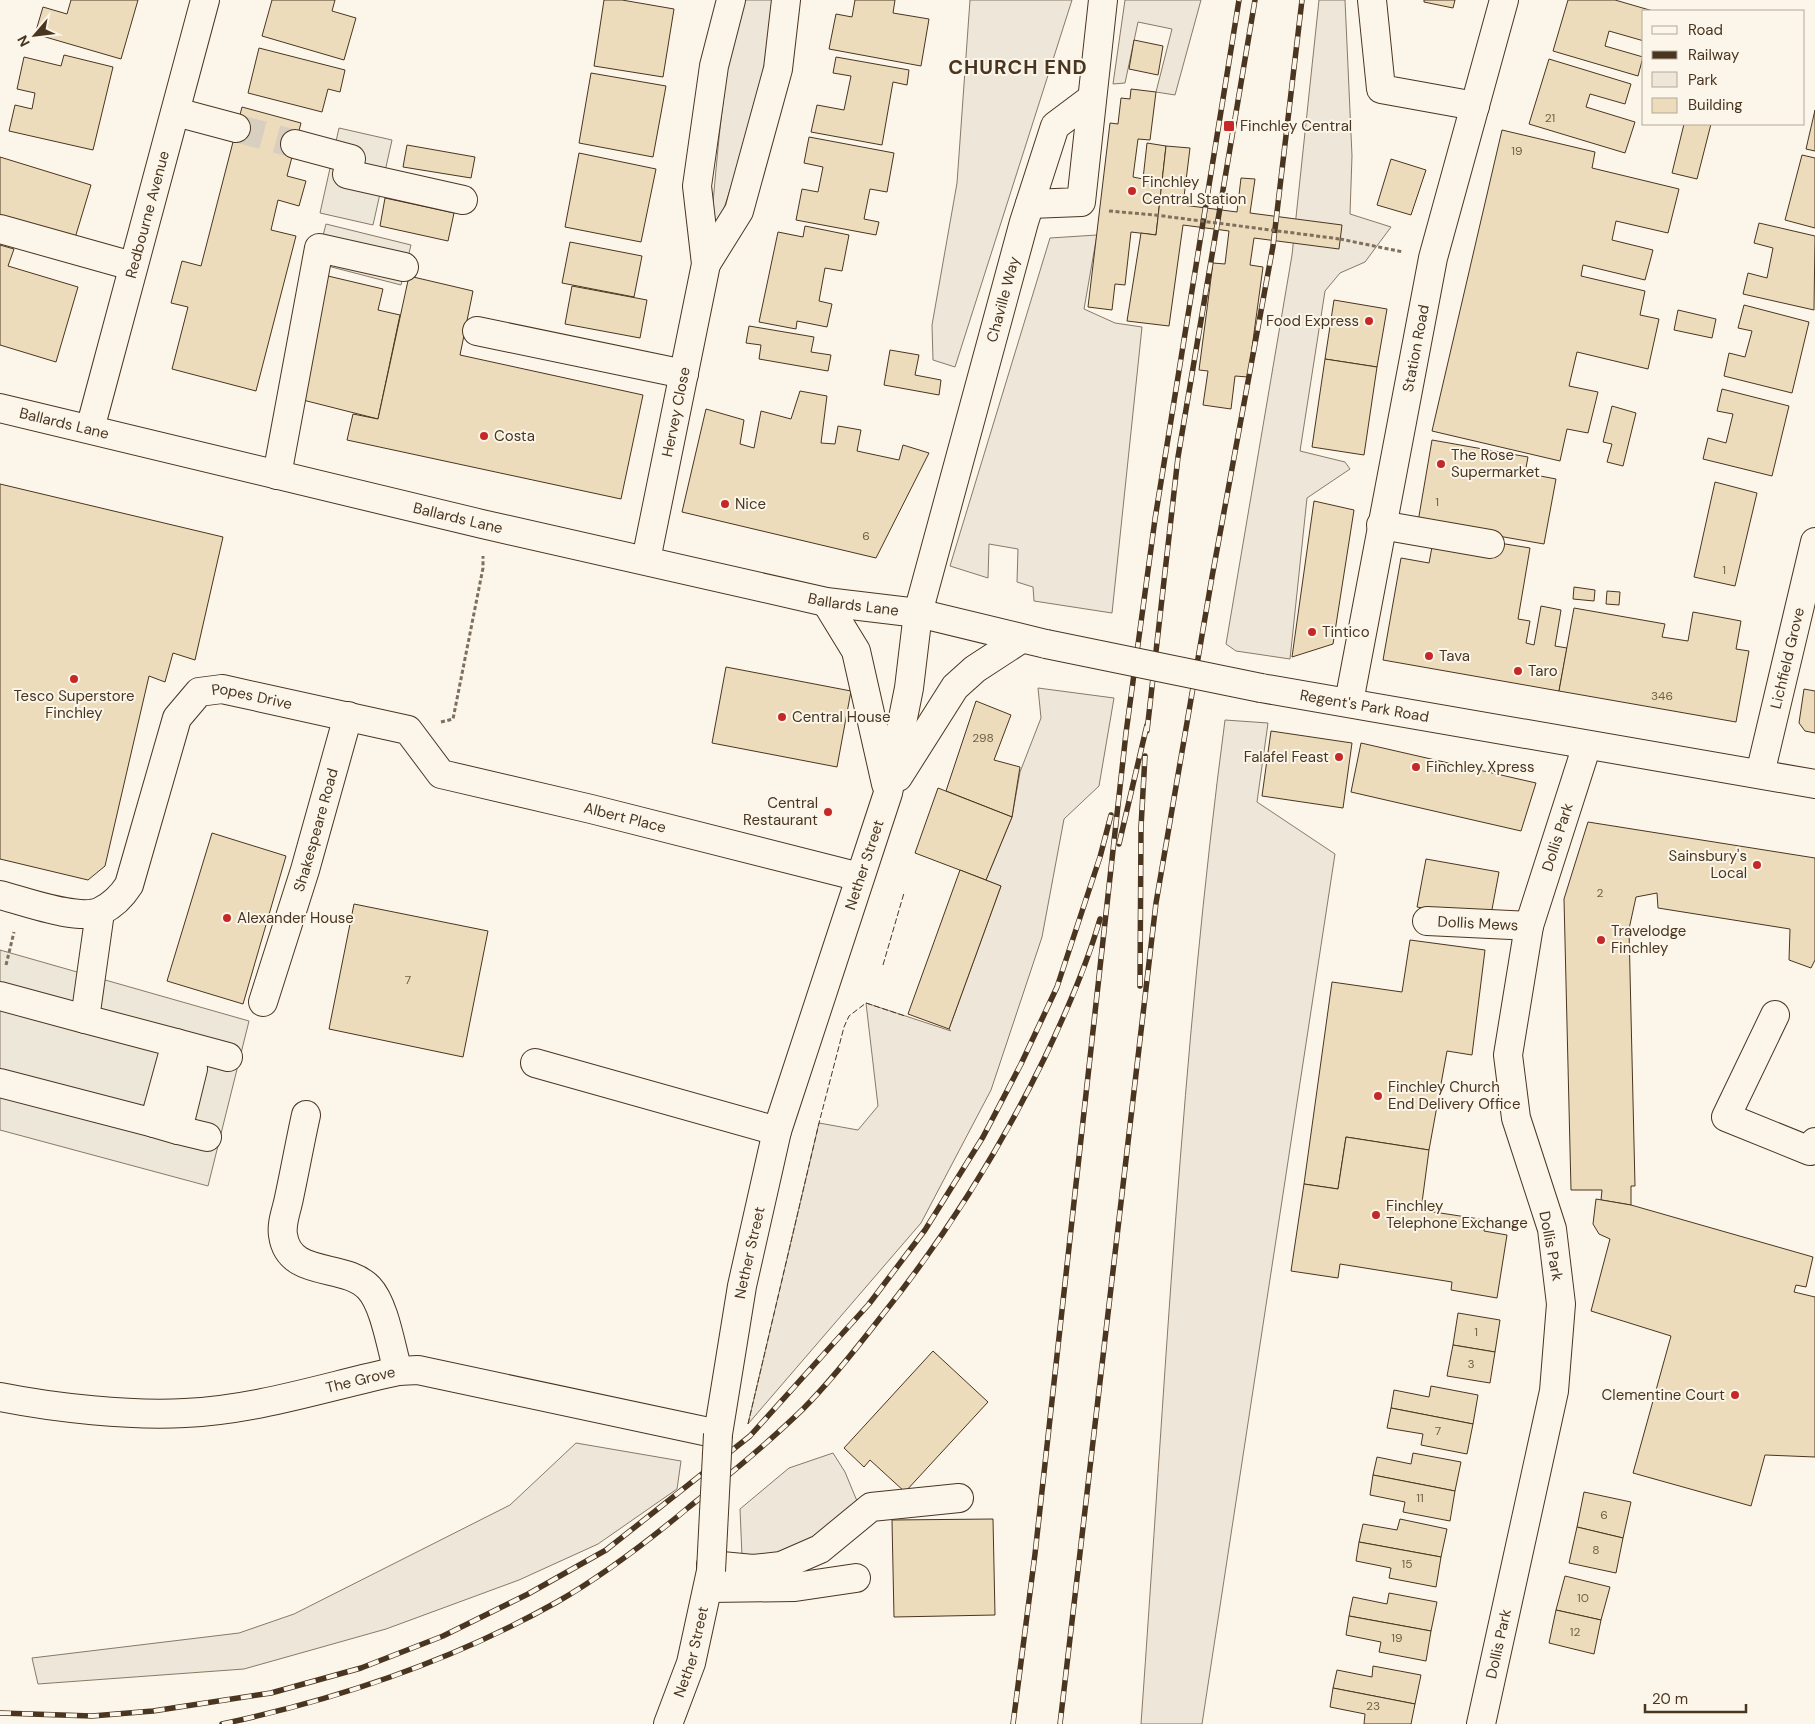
<svg xmlns="http://www.w3.org/2000/svg" width="1815" height="1724" font-family="'DM Sans',sans-serif">
  <style>
    .green { fill: #ede6d9; stroke: #887966 }
    .parking { fill: #ede7d9; stroke: #887966 }
    .building { fill: #ecdcbc; stroke: #4a3520 }
    .lines { fill: none; stroke-linecap: round; stroke-linejoin: round }
    .minor-tunnel { stroke: #d8cfc1; stroke-width: 28; stroke-dasharray: 28 14; stroke-linecap: butt }
    .minor-casing { stroke: #4a3520; stroke-width: 30 }
    .major-casing { stroke: #4a3520; stroke-width: 30 }
    .path { stroke: #7f6f5c; stroke-width: 3; stroke-dasharray: 4 2.5; stroke-linecap: butt }
    .minor { stroke: #fbf6e9; stroke-width: 28 }
    .major { stroke: #fbf6e9; stroke-width: 28 }
    .rail-casing { stroke: #4a3520; stroke-width: 5.5 }
    .rail { stroke: #fbf6e9; stroke-width: 4; stroke-dasharray: 11; stroke-linecap: butt }
    .major-bridge-casing { stroke: #4a3520; stroke-width: 30; stroke-linecap: butt }
    .path-bridge { stroke: #7f6f5c; stroke-width: 3; stroke-dasharray: 4 2.5; stroke-linecap: butt }
    .major-bridge { stroke: #fbf6e9; stroke-width: 28 }
    .fence { stroke: #4a3520; stroke-width: 1; stroke-dasharray: 6 2.5; stroke-linecap: butt }
    .poi-dot { fill: #c62828; stroke: #fbf6e9; stroke-width: 2 }
    .labels { text-anchor: middle; stroke-width: 4; stroke-linejoin: round; paint-order: stroke }
    .number-label { font-size: 12px; fill: #725f47 }
    .poi-label { font-size: 15px; fill: #4a3520; stroke: #fbf6e9; text-anchor: start }
    .street-label { font-size: 15px; fill: #4a3520; stroke: #fbf6e9 }
    .district-label { font-size: 20px; font-weight: bold; letter-spacing: 1px; fill: #4a3520; stroke: #fbf6e9 }
  </style>
  <rect width="100%" height="100%" fill="#fbf6e9"/>
  <g class="green">
    <path d="M741 0H773L768 47 754 116 717 230 711 225C718 149 723 74 741 0Z"/>
    <path d="M970 0H1072L955 367 933 360 932 325 957 183Z"/>
    <path d="M1125 0H1201L1175 95 1156 92 1172 29 1138 22 1125 83 1113 84Z"/>
    <path d="M1319 0H1345L1352 156 1350 214 1391 227 1365 262 1340 273 1325 291 1300 451 1345 462 1350 469 1307 498 1290 659 1236 651 1226 644 1292 255Z"/>
    <path d="M1097 235 1084 309 1115 323 1142 327 1112 613 1034 601 1033 587 1017 582 1018 549 989 544 988 578 950 566 1050 238Z"/>
    <path d="M1038 688 1114 698 1099 786 1064 819 1042 937 991 1090 921 1223 748 1424 819 1123 858 1130 878 1106 866 1003 951 1031 949 1029 1001 886 986 880 1012 817 1020 772 1041 718Z"/>
    <path d="M1225 720 1268 723 1257 802 1335 854 1202 1724H1141C1165 1389 1181 1053 1225 720Z"/>
    <path d="M576 1443 681 1461 677 1489 598 1544 519 1580 386 1629 244 1669 38 1684 32 1658 239 1633 294 1614 510 1505Z"/>
    <path d="M833 1453 845 1472 857 1501 801 1546 776 1559 742 1556 740 1509 789 1468Z"/>
  </g>
  <g class="parking">
    <path d="M339 128 392 140 373 225 320 213Z"/>
    <path d="M326 224 411 245 401 285 316 263Z"/>
    <path d="M0 950 249 1021 208 1186 0 1130Z"/>
  </g>
  <g class="building">
    <path d="M71 0H138L121 59 35 34 43 7 67 14Z"/>
    <path d="M272 0H335L332 11 356 18 344 60 262 36Z"/>
    <path d="M604 0H622L674 9 663 77 594 66Z"/>
    <path d="M855 0H895L893 13 929 19 921 66 829 49 836 14 852 17Z"/>
    <path d="M1424 0H1455L1453 8 1424 2Z"/>
    <path d="M1568 0H1615L1653 11H1644V41L1609 31 1605 46 1643 57 1638 76 1553 51Z"/>
    <path d="M1134 40 1163 46 1158 75 1129 69Z"/>
    <path d="M259 48 345 70 340 92 328 89 322 112 248 93Z"/>
    <path d="M64 55 113 67 93 150 9 131 15 105 32 109 35 93 17 89 24 57 61 66Z"/>
    <path d="M836 57 909 70 907 85 893 82 882 145 811 132 817 105 844 110 851 76 833 73Z"/>
    <path d="M1549 59 1631 84 1625 104 1590 94 1586 107 1635 122 1625 153 1529 124Z"/>
    <path d="M591 73 666 86 653 157 579 143Z"/>
    <path d="M1131 89 1156 92 1150 140 1138 139 1133 177 1143 179 1147 143 1166 146 1156 235 1131 232 1125 285 1115 284 1112 310 1088 307 1110 123 1118 124 1121 98 1130 99Z"/>
    <path d="M242 107 301 123 287 176 306 181 299 206 278 200 271 230 296 236 256 391 172 369 188 307 171 303 182 261 201 266Z"/>
    <path d="M1815 110V151L1806 149Z"/>
    <path d="M1684 124H1711L1697 179 1672 173Z"/>
    <path d="M1502 130 1595 152 1592 168 1679 189 1668 233 1616 221 1612 240 1653 250 1645 280 1583 265 1581 276 1645 291 1640 315 1659 319 1648 369 1577 352 1569 386 1598 392 1588 433 1567 429 1560 461 1432 431Z"/>
    <path d="M809 137 894 153 887 192 870 189 864 219 879 222 876 235 796 220 802 189 818 192 823 167 804 163Z"/>
    <path d="M407 145 475 157 471 178 403 167Z"/>
    <path d="M1166 146 1190 148 1183 205 1237 212 1241 178 1255 179 1250 213 1342 225 1339 249 1254 238 1250 265 1263 267 1248 377 1235 376 1231 409 1203 405 1208 371 1199 370 1213 263 1225 264 1229 231 1183 225 1169 326 1127 321 1141 233 1156 235Z"/>
    <path d="M579 153 656 169 641 242 565 227Z"/>
    <path d="M1802 155 1815 158V228L1785 220Z"/>
    <path d="M0 157 91 185 75 238 0 215Z"/>
    <path d="M1391 159 1426 170 1411 215 1377 205Z"/>
    <path d="M385 198 454 213 448 241 380 226Z"/>
    <path d="M1759 223 1815 236 1814 310 1743 294 1748 273 1767 278 1773 248 1754 243Z"/>
    <path d="M805 226 849 235 842 271 825 268 819 301 832 304 827 327 797 321 796 329 759 322 778 232 803 237Z"/>
    <path d="M570 242 642 256 634 297 562 283Z"/>
    <path d="M0 245 14 249 8 266 78 287 56 362 0 345Z"/>
    <path d="M328 276 383 289 378 310 400 315 378 419 299 399Z"/>
    <path d="M409 276 473 291 460 355 643 395 621 499 347 440 353 414 378 419Z"/>
    <path d="M572 286 647 300 640 338 565 324Z"/>
    <path d="M1334 300 1387 309 1377 367 1325 359Z"/>
    <path d="M1744 305 1809 322 1792 393 1724 376 1729 353 1745 357 1752 331 1738 328Z"/>
    <path d="M1678 310 1716 319 1712 338 1674 330Z"/>
    <path d="M749 326 814 337 811 352 831 355 828 371 759 359 761 345 746 343Z"/>
    <path d="M890 350 919 355 915 375 941 380 939 395 884 385Z"/>
    <path d="M1325 359 1377 367 1364 455 1312 447Z"/>
    <path d="M1722 389 1789 406 1772 476 1703 459 1708 438 1726 443 1733 414 1717 411Z"/>
    <path d="M800 391 827 396 821 443 835 444 838 426 861 430 857 451 899 460 903 445 929 453 876 558 682 512 706 409 744 420 740 444 754 448 761 411 791 419Z"/>
    <path d="M1612 406 1636 413 1623 466 1607 462 1612 444 1603 442Z"/>
    <path d="M1432 440 1528 457 1525 473 1556 479 1544 544 1418 522Z"/>
    <path d="M1715 482 1757 493 1735 586 1694 577Z"/>
    <path d="M0 484 223 537 195 660 173 653 165 682 149 676 105 866 88 880 0 859Z"/>
    <path d="M1314 501 1354 510 1333 644 1292 657Z"/>
    <path d="M1493 542 1530 548 1518 619 1530 621 1526 643 1534 645 1541 606 1561 610 1555 646 1567 648 1559 691 1383 660 1401 558 1429 563 1432 547 1490 557Z"/>
    <path d="M1574 587 1595 590 1594 601 1573 599Z"/>
    <path d="M1607 591 1620 592 1619 605 1606 604Z"/>
    <path d="M1574 608 1665 624 1662 637 1688 641 1693 612 1741 621 1736 649 1749 651 1736 722 1559 691Z"/>
    <path d="M726 667 851 691 837 767 712 743Z"/>
    <path d="M1804 689 1815 691V733L1805 731 1799 723Z"/>
    <path d="M976 701 1011 715 994 760 1020 767 1012 817 946 791Z"/>
    <path d="M1271 731 1352 743 1343 808 1262 796Z"/>
    <path d="M1361 743 1536 783 1521 831 1351 792Z"/>
    <path d="M938 788 1012 817 986 880 915 853Z"/>
    <path d="M1588 822 1815 858V960L1811 968 1789 960 1790 929 1658 908 1657 893 1636 897 1629 929 1635 1186H1631V1205L1601 1200 1602 1190H1571L1564 899Z"/>
    <path d="M212 833 286 856 243 1004 167 981Z"/>
    <path d="M1426 859 1499 872 1490 920 1417 907Z"/>
    <path d="M960 870 1001 886 949 1029 908 1014Z"/>
    <path d="M354 904 488 931 463 1057 329 1029Z"/>
    <path d="M1410 940 1485 950 1472 1055 1447 1051 1429 1150 1346 1137 1338 1189 1304 1184 1332 982 1402 992Z"/>
    <path d="M1346 1137 1429 1150 1421 1210 1486 1220 1484 1231 1507 1235 1497 1298 1451 1290 1452 1282 1340 1264 1338 1278 1291 1271 1304 1184 1338 1189Z"/>
    <path d="M1596 1199 1631 1205 1813 1257 1806 1287 1796 1285 1794 1292 1815 1297V1457L1765 1455 1751 1506 1633 1473 1671 1336 1591 1311 1610 1239 1599 1234 1593 1224Z"/>
    <path d="M1458 1313 1500 1320 1495 1352 1453 1345Z"/>
    <path d="M1453 1345 1495 1352 1490 1383 1447 1376Z"/>
    <path d="M933 1351 988 1402 905 1492 870 1460 864 1467 844 1448Z"/>
    <path d="M1431 1386 1478 1395 1473 1424 1391 1408 1394 1390 1429 1397Z"/>
    <path d="M1391 1408 1473 1424 1467 1454 1421 1445 1423 1434 1387 1428Z"/>
    <path d="M1413 1453 1461 1462 1455 1491 1373 1475 1377 1457 1411 1464Z"/>
    <path d="M1373 1475 1455 1491 1450 1521 1403 1512 1405 1502 1370 1495Z"/>
    <path d="M1584 1492 1631 1502 1623 1538 1577 1527Z"/>
    <path d="M993 1519 995 1615 894 1617 892 1520Z"/>
    <path d="M1400 1519 1447 1529 1441 1557 1359 1542 1363 1524 1397 1530Z"/>
    <path d="M1577 1527 1623 1538 1616 1573 1569 1563Z"/>
    <path d="M1359 1542 1441 1557 1436 1587 1389 1578 1391 1568 1356 1561Z"/>
    <path d="M1565 1576 1610 1587 1601 1620 1556 1610Z"/>
    <path d="M1389 1593 1437 1602 1431 1631 1349 1616 1353 1597 1387 1604Z"/>
    <path d="M1556 1610 1601 1620 1594 1654 1549 1643Z"/>
    <path d="M1349 1616 1431 1631 1426 1661 1379 1652 1381 1642 1346 1635Z"/>
    <path d="M1373 1666 1421 1675 1415 1704 1333 1688 1337 1670 1372 1677Z"/>
    <path d="M1333 1688 1415 1704 1411 1724H1364L1365 1714 1330 1707Z"/>
  </g>
  <g class="lines">
    <path class="minor-tunnel" d="M236 128 295 144"/>
    <g class="minor-casing">
      <g id="minor">
        <path d="M1372 0 1381 89 1475 106"/>
        <path d="M176 112 236 128"/>
        <path d="M295 144 351 159 347 174 463 200"/>
        <path d="M1030 204 1081 202 1103 0"/>
        <path d="M0 229 132 266"/>
        <path d="M706 264 739 211 778 69 786 0"/>
        <path d="M477 331 684 374"/>
        <path id="s1" d="M90 429 205 0"/>
        <path d="M277 475 319 248 404 267"/>
        <path d="M1381 525 1490 544"/>
        <path id="s2" d="M646 560 706 264 697 186 714 66 731 0"/>
        <path id="s3" d="M918 613 1024 222 1055 126 1091 99"/>
        <path id="s4" d="M1349 702 1433 258 1504 0"/>
        <path id="s5" d="M1760 774 1815 542"/>
        <path id="s6" d="M0 895C24 901 80 922 101 911 113 905 122 896 129 885L177 718 199 692 222 689 408 730 441 774 591 809 860 877"/>
        <path id="s7" d="M1427 921 1529 926"/>
        <path d="M0 996 85 1019"/>
        <path id="s8" d="M263 1002 305 870 348 716"/>
        <path d="M1775 1015 1726 1117 1810 1151 1815 1142"/>
        <path d="M176 1043 228 1057"/>
        <path d="M535 1063 777 1131"/>
        <path d="M0 1083 154 1123 176 1043 85 1019 100 912"/>
        <path d="M306 1115C300 1142 295 1170 289 1198 287 1209 281 1223 283 1235 289 1279 345 1262 369 1288 385 1305 391 1348 398 1371"/>
        <path d="M154 1123 178 1130 193 1069"/>
        <path d="M178 1130 207 1137"/>
        <path id="s9" d="M0 1397C55 1408 130 1416 185 1413 257 1410 328 1386 398 1371L418 1370 718 1434"/>
        <path d="M711 1565 753 1569 781 1566 820 1549 871 1507 959 1498"/>
        <path d="M709 1588 795 1587 856 1578"/>
        <path id="s10" d="M1481 1724 1554 1391 1561 1304 1552 1229 1516 1118 1508 1055 1529 926 1587 745"/>
      </g>
    </g>
    <g class="major-casing">
      <g id="major">
        <path id="s11" d="M0 408 482 524 826 602 918 613 1046 644"/>
        <path d="M826 602 856 651 886 784"/>
        <path id="s12" d="M1261 688 1815 784"/>
        <path d="M898 777 955 687 975 669 1021 639"/>
        <path id="s13" d="M718 1434 742 1286 777 1131 888 793 909 688 918 613"/>
        <path id="s14" d="M668 1724 691 1663 711 1571"/>
      </g>
    </g>
    <g class="path">
      <path d="M1109 211 1155 215"/>
      <path d="M1340 239 1403 252"/>
      <path d="M441 722 453 719 483 568V556"/>
      <path d="M6 965 14 932"/>
    </g>
    <use href="#minor" class="minor"/>
    <use href="#major" class="major"/>
    <g class="rail-casing">
      <g id="rail">
        <path d="M1147 731 1178 457 1255 0"/>
        <path d="M1119 844 1147 725"/>
        <path d="M1140 986 1141 827 1145 756"/>
        <path d="M0 1713 92 1716 153 1711 271 1693 361 1668 443 1636 528 1594 606 1550 750 1436 869 1304 925 1230 983 1137 1021 1064 1057 987 1100 857 1111 815"/>
        <path d="M222 1724C339 1699 452 1661 557 1602 604 1575 647 1542 689 1507 728 1476 767 1444 803 1409 831 1381 856 1349 880 1318 946 1236 998 1153 1044 1059 1066 1013 1086 968 1100 919"/>
        <path d="M1013 1724 1035 1554 1126 733 1155 519 1239 0"/>
        <path d="M1060 1724 1156 903 1212 577 1273 246 1302 0"/>
      </g>
    </g>
    <use href="#rail" class="rail"/>
    <g class="major-bridge-casing">
      <g id="major-bridge">
        <path d="M1046 644 1261 688"/>
        <path d="M711 1571 718 1434"/>
      </g>
    </g>
    <path class="path-bridge" d="M1155 215 1340 239"/>
    <use href="#major-bridge" class="major-bridge"/>
    <g class="fence">
      <path d="M883 965 904 893"/>
      <path d="M748 1424 819 1123 844 1027 849 1016 866 1003 905 1016"/>
    </g>
  </g>
  <g class="poi-dot">
    <rect x="1223" y="120" width="12" height="12" rx="2.5"/>
    <circle cx="1132" cy="191" r="5"/>
    <circle cx="1369" cy="321" r="5"/>
    <circle cx="484" cy="436" r="5"/>
    <circle cx="1441" cy="464" r="5"/>
    <circle cx="725" cy="504" r="5"/>
    <circle cx="1312" cy="632" r="5"/>
    <circle cx="1429" cy="656" r="5"/>
    <circle cx="1518" cy="671" r="5"/>
    <circle cx="74" cy="679" r="5"/>
    <circle cx="782" cy="717" r="5"/>
    <circle cx="1339" cy="757" r="5"/>
    <circle cx="1416" cy="767" r="5"/>
    <circle cx="828" cy="812" r="5"/>
    <circle cx="1757" cy="865" r="5"/>
    <circle cx="227" cy="918" r="5"/>
    <circle cx="1601" cy="940" r="5"/>
    <circle cx="1378" cy="1096" r="5"/>
    <circle cx="1376" cy="1215" r="5"/>
    <circle cx="1735" cy="1395" r="5"/>
  </g>
  <g class="labels">
    <g class="number-label">
      <text x="1550" y="122">21</text>
      <text x="1517" y="155">19</text>
      <text x="1437" y="506">1</text>
      <text x="866" y="540">6</text>
      <text x="1724" y="574">1</text>
      <text x="1662" y="700">346</text>
      <text x="983" y="742">298</text>
      <text x="1600" y="897">2</text>
      <text x="408" y="984">7</text>
      <text x="1476" y="1336">1</text>
      <text x="1471" y="1368">3</text>
      <text x="1438" y="1435">7</text>
      <text x="1420" y="1502">11</text>
      <text x="1604" y="1519">6</text>
      <text x="1596" y="1554">8</text>
      <text x="1407" y="1568">15</text>
      <text x="1583" y="1602">10</text>
      <text x="1575" y="1636">12</text>
      <text x="1397" y="1642">19</text>
      <text x="1373" y="1710">23</text>
    </g>
    <g class="poi-label">
      <text x="1240" y="131">Finchley Central</text>
      <text x="1142" y="187">Finchley<tspan x="1142" dy="17">Central Station</tspan></text>
      <text x="1359" y="326" text-anchor="end">Food Express</text>
      <text x="494" y="441">Costa</text>
      <text x="1451" y="460">The Rose<tspan x="1451" dy="17">Supermarket</tspan></text>
      <text x="735" y="509">Nice</text>
      <text x="1322" y="637">Tintico</text>
      <text x="1439" y="661">Tava</text>
      <text x="1528" y="676">Taro</text>
      <text x="74" y="701" text-anchor="middle">Tesco Superstore<tspan x="74" dy="17">Finchley</tspan></text>
      <text x="792" y="722">Central House</text>
      <text x="1329" y="762" text-anchor="end">Falafel Feast</text>
      <text x="1426" y="772">Finchley Xpress</text>
      <text x="818" y="808" text-anchor="end">Central<tspan x="818" dy="17">Restaurant</tspan></text>
      <text x="1747" y="861" text-anchor="end">Sainsbury's<tspan x="1747" dy="17">Local</tspan></text>
      <text x="237" y="923">Alexander House</text>
      <text x="1611" y="936">Travelodge<tspan x="1611" dy="17">Finchley</tspan></text>
      <text x="1388" y="1092">Finchley Church<tspan x="1388" dy="17">End Delivery Office</tspan></text>
      <text x="1386" y="1211">Finchley<tspan x="1386" dy="17">Telephone Exchange</tspan></text>
      <text x="1725" y="1400" text-anchor="end">Clementine Court</text>
    </g>
    <g class="street-label">
      <text dy="5" stroke="none"><textPath href="#s1" startOffset="222">Redbourne Avenue</textPath></text>
      <text dy="5" stroke="none"><textPath href="#s3" startOffset="325">Chaville Way</textPath></text>
      <text dy="5" stroke="none"><textPath href="#s4" startOffset="360">Station Road</textPath></text>
      <text dy="5" stroke="none"><textPath href="#s2" startOffset="151">Hervey Close</textPath></text>
      <text dy="5" stroke="none"><textPath href="#s11" startOffset="66">Ballards Lane</textPath></text>
      <text dy="5" stroke="none"><textPath href="#s11" startOffset="471">Ballards Lane</textPath></text>
      <text dy="5" stroke="none"><textPath href="#s11" startOffset="876">Ballards Lane</textPath></text>
      <text dy="5" stroke="none"><textPath href="#s5" startOffset="119">Lichfield Grove</textPath></text>
      <text dy="5" stroke="none"><textPath href="#s6" startOffset="404">Popes Drive</textPath></text>
      <text dy="5" stroke="none"><textPath href="#s12" startOffset="105">Regent's Park Road</textPath></text>
      <text dy="5" stroke="none"><textPath href="#s6" startOffset="808">Albert Place</textPath></text>
      <text dy="5" stroke="none"><textPath href="#s8" startOffset="180">Shakespeare Road</textPath></text>
      <text dy="5" stroke="none"><textPath href="#s10" startOffset="908">Dollis Park</textPath></text>
      <text dy="5" stroke="none"><textPath href="#s13" startOffset="589">Nether Street</textPath></text>
      <text dy="5" stroke="none"><textPath href="#s7" startOffset="51">Dollis Mews</textPath></text>
      <text transform="translate(1551 1246) rotate(79)" y="5">Dollis Park</text>
      <text dy="5" stroke="none"><textPath href="#s13" startOffset="184">Nether Street</textPath></text>
      <text dy="5" stroke="none"><textPath href="#s9" startOffset="365">The Grove</textPath></text>
      <text dy="5" stroke="none"><textPath href="#s10" startOffset="82">Dollis Park</textPath></text>
      <text dy="5" stroke="none"><textPath href="#s14" startOffset="76">Nether Street</textPath></text>
    </g>
    <g class="district-label">
      <text x="1018" y="74">CHURCH END</text>
    </g>
  </g>
  <rect x="1642" y="10" width="162" height="115" fill="#fbf6e9" stroke="#b4a999"/>
  <rect x="1652" y="26" width="25" height="8" fill="#fbf6e9" stroke="#b4a999"/>
  <text x="1688" y="35" font-size="15" fill="#4a3520">Road</text>
  <rect x="1652" y="51" width="25" height="8" fill="#4a3520" stroke="#b4a999"/>
  <text x="1688" y="60" font-size="15" fill="#4a3520">Railway</text>
  <rect x="1652" y="72" width="25" height="15" fill="#ede6d9" stroke="#b4a999"/>
  <text x="1688" y="85" font-size="15" fill="#4a3520">Park</text>
  <rect x="1652" y="98" width="25" height="15" fill="#ecdcbc" stroke="#b4a999"/>
  <text x="1688" y="110" font-size="15" fill="#4a3520">Building</text>
  <g transform="translate(35 35) rotate(242)" stroke="#fbf6e9" stroke-width="4" paint-order="stroke">
  <path d="M0-4L9 19L0 12L-9 19Z" fill="#4a3520"/>
  <text y="-8" font-size="14" font-weight="bold" text-anchor="middle" fill="#4a3520">N</text>
  </g>
  <path d="M1645 1704v8h101v-8" fill="none" stroke="#4a3520" stroke-width="2.5"/>
  <text x="1652" y="1704" font-size="15" fill="#4a3520" stroke="#fbf6e9" stroke-width="4" paint-order="stroke">20 m</text>
</svg>
